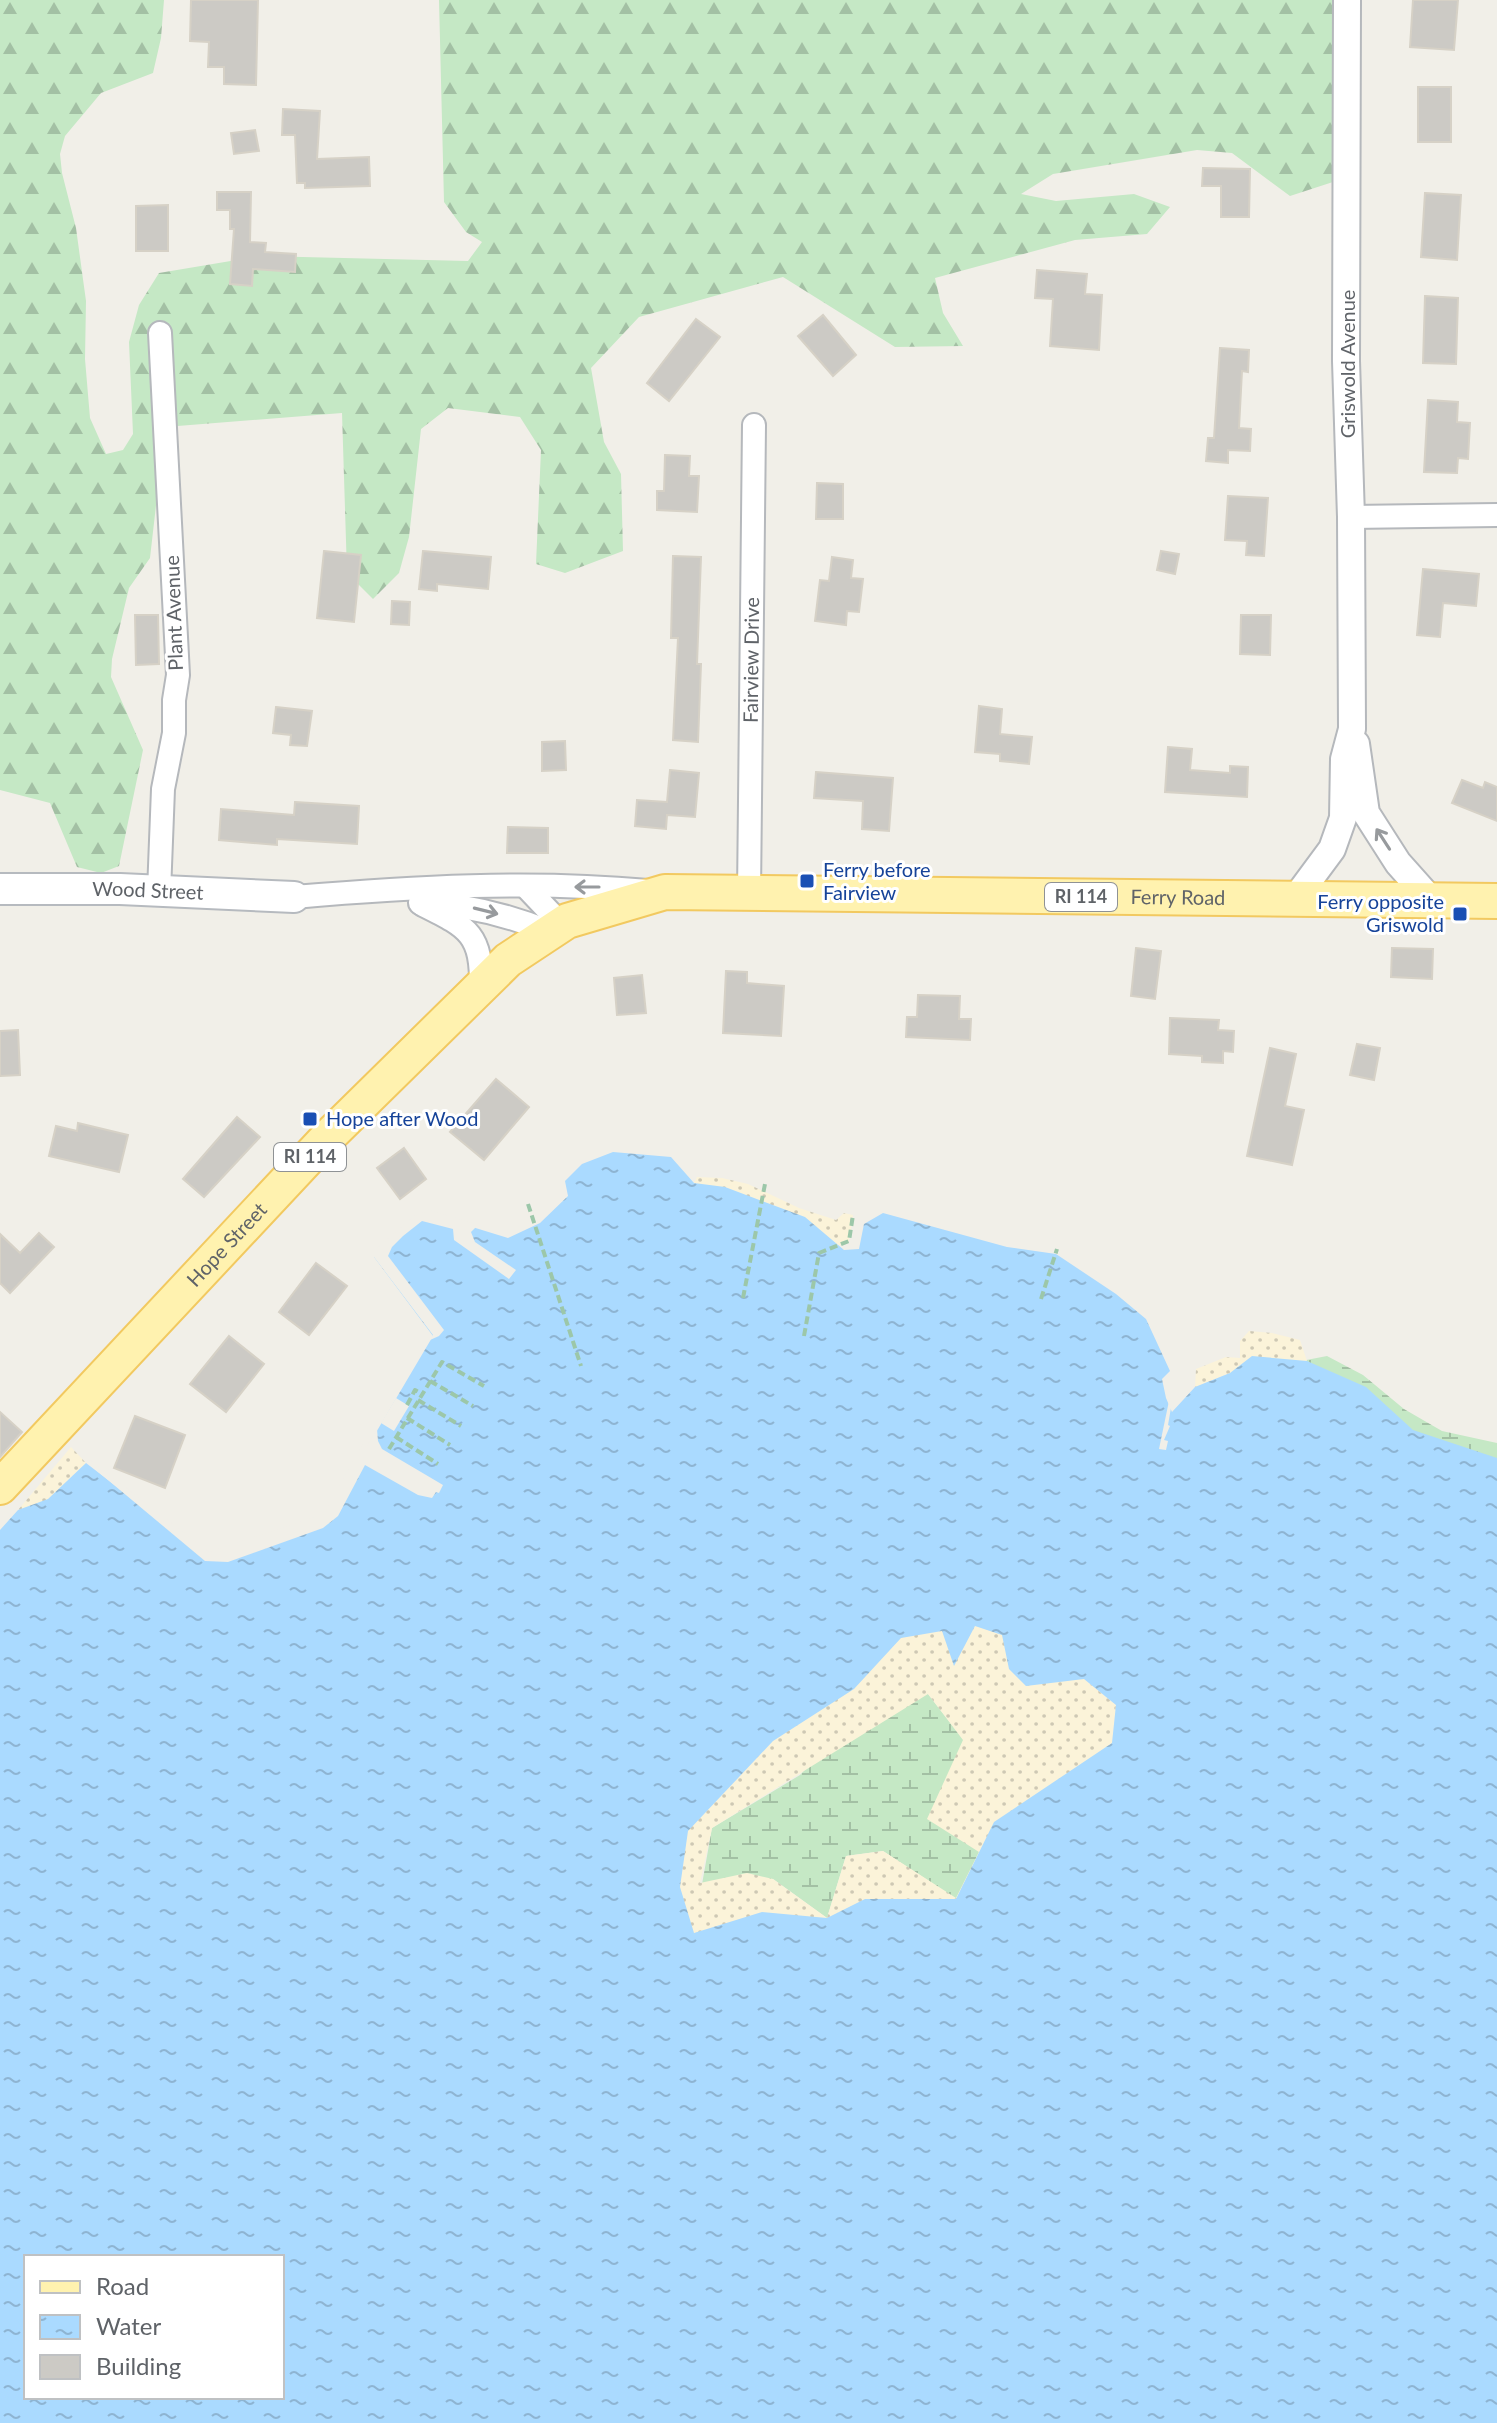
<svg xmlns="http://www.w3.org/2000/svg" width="1497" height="2423" font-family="Lato,sans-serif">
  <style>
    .forest { fill: url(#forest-firs) }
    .wetland { fill: url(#wetland-marsh) }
    .sand { fill: url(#sand-dots); fill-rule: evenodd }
    .water { fill: url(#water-ripples); fill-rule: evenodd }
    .pier { fill: #f1efe8 }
    .building { fill: #cccac5; stroke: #d6d1c6; stroke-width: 2 }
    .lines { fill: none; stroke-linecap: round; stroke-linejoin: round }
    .minor-casing { stroke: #b5b8bc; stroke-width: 26 }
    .tertiary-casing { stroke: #b5b8bc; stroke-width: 30 }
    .secondary-casing { stroke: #b6babf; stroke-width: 34 }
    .primary-casing { stroke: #f2c960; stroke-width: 38 }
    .path { stroke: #9cc7a9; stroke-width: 4; stroke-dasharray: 8 4; stroke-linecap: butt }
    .minor { stroke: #fff; stroke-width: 22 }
    .tertiary { stroke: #fff; stroke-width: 26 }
    .secondary { stroke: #fff; stroke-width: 30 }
    .primary { stroke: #fff2af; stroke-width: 34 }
    .oneway { stroke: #979a9d }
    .transit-dot { fill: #1a4fb4; stroke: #fff; stroke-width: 3 }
    .labels { text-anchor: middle; stroke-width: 6; stroke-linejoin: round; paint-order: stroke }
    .shield { fill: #fff; stroke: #8f9295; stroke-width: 2 }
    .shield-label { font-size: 18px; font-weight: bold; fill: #5f6368 }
    .street-label { font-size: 20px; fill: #5f6368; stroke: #fff }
    .transit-label { font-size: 20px; fill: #164399; stroke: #fff; text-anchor: start }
  </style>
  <defs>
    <pattern id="forest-firs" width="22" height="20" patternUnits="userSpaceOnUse" patternTransform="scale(2)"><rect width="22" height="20" fill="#c5e8c5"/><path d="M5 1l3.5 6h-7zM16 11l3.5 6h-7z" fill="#a3c0a4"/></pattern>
    <pattern id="wetland-marsh" width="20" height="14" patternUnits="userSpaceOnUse" patternTransform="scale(2)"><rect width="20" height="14" fill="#c5e8c5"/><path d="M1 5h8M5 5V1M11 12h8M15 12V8" fill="none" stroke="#a3c0a4"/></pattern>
    <pattern id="sand-dots" width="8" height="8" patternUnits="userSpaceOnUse" patternTransform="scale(2)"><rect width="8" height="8" fill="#fbf3d9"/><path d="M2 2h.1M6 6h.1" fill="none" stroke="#cec8b4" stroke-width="1.8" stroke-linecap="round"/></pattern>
    <pattern id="water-ripples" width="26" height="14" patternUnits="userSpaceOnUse" patternTransform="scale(2)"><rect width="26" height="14" fill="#aadaff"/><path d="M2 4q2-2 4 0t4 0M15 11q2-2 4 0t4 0" fill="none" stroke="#8eb4d2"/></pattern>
  </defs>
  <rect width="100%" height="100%" fill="#f1efe8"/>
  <path class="forest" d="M0 0H164L161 38 153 73 101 93 65 136 60 154 62 173 76 228 86 301 85 359 90 418 106 454 123 450 133 434 129 342 139 305 159 273 261 256 468 261 482 242 466 232 444 202 439 0H1339L1336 181 1290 196 1232 153 1197 150 1053 174 1021 194 1056 201 1134 194 1170 207 1147 234 1075 240 935 278 943 313 963 346 895 347 783 277 639 317 591 368 604 442 621 474 623 551 565 573 536 564 541 450 520 417 448 408 421 429 409 537 399 573 373 599 347 573 342 413 165 427 150 558 129 588 112 659 111 677 143 750 119 866 101 873 77 867 50 803 0 790Z"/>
  <g class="wetland">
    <path d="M1327 1356 1363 1375 1404 1409 1442 1431 1497 1443V1473L1447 1456 1296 1362Z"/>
    <path d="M876 1694H928L963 1739 994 1822 956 1899 883 1851 846 1856 827 1918 773 1879 696 1918 712 1828 800 1775Z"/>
  </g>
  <g class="sand">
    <path d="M697 1177 722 1178 748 1184 799 1208 836 1220 844 1213 853 1215 849 1241 819 1253 694 1183Z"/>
    <path d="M1249 1331 1272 1333 1300 1340 1307 1361 1230 1373 1195 1387 1196 1369 1226 1357 1240 1358V1341Z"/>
    <path d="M71 1447 86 1463 68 1480 83 1517 18 1510Z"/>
    <path d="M934 1578 1084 1679 1116 1705 1112 1743 965 1915 611 1971 668 1803ZM928 1694 963 1740 927 1819 979 1852 956 1898 883 1851 846 1856 827 1918 773 1879 747 1873 700 1883 712 1828Z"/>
  </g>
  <path class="water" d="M613 1152 671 1157 694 1183 725 1187 805 1217 844 1250 859 1249 864 1224 883 1213 1007 1247 1056 1254 1116 1294 1146 1319 1170 1371 1162 1379 1166 1398 1172 1412 1195 1387 1230 1373 1252 1356 1307 1361 1366 1387 1413 1430 1497 1458V2423H0V1530L18 1510 48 1499 86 1463 208 1557 326 1517 433 1336 374 1257 430 1214 508 1238 540 1223 568 1196 565 1181 582 1164ZM975 1626 1002 1635 1009 1669 1026 1686 1084 1679 1116 1705 1112 1743 994 1822 956 1899H865L827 1918 762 1912 694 1933 680 1887 688 1831 773 1741 854 1689 901 1638 942 1631 954 1666ZM26 2257H282V2397H26Z"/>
  <g class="pier">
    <path d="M430 1210 475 1224V1228L471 1232 475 1242 516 1270 509 1279 454 1240 453 1229 422 1221 403 1236 392 1247 388 1256 444 1330 439 1336 430 1340 433 1335 374 1257 375 1250 414 1216Z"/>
    <path d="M1170 1396 1172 1402 1168 1425 1170 1426 1164 1440 1168 1441 1166 1450 1159 1449Z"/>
    <path d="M396 1398 409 1406 394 1431 381 1423Z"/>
    <path d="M377 1429 378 1441 382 1449 443 1485 439 1493 436 1492 432 1498 418 1495 365 1465 338 1516 323 1528 228 1562 205 1561 84 1460 89 1459 209 1552 324 1514 359 1450 363 1444 367 1446Z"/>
  </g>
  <g class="building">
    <path d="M191 0H258L256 85 224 84V67H208L209 42 190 41Z"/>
    <path d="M1413 0H1458L1454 50 1410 47Z"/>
    <rect x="1418" y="87" width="33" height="55"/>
    <path d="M283 109 320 111 317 159 369 157 370 186 305 188V183H297L295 135H282Z"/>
    <path d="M255 130 259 151 234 154 231 133Z"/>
    <path d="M1203 168 1250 169 1249 217H1221V186H1202Z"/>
    <path d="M217 192H251L250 242 266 243 265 252 296 254 295 272 253 269 252 286 230 284 234 229H230V210H217Z"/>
    <path d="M1425 193 1461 195 1457 260 1421 257Z"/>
    <path d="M168 205V251H136V206Z"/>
    <path d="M1037 270 1087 274 1085 294 1102 295 1099 350 1050 346 1053 299 1035 298Z"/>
    <path d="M1425 296 1458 298 1456 364 1423 363Z"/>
    <path d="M823 315 856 355 833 376 798 336Z"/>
    <path d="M696 319 720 337 669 401 647 383Z"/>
    <path d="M1220 348 1249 350 1248 372 1242 371 1239 428 1251 429 1250 451 1228 450V463L1206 461 1208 438H1214Z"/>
    <path d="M1428 400 1458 402 1457 422 1470 423 1468 459 1458 458 1457 473 1424 472Z"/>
    <path d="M665 455 690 456 689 476H699L697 512 657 510V491H664Z"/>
    <path d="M817 483 843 484V519H816Z"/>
    <path d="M1228 496 1268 498 1264 556 1246 555 1247 541 1225 540Z"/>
    <path d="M324 551 361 555 354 622 317 618Z"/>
    <path d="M423 551 491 557 488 589 437 584V591L419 589Z"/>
    <path d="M1161 551 1179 554 1175 574 1157 570Z"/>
    <path d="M673 556 701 557 697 664H701L698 742 673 740 678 638H671Z"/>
    <path d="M832 557 853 560 851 578 863 579 859 612 847 611 846 625 815 621 820 580 829 581Z"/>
    <path d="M1423 569 1479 574 1476 606 1443 603 1440 637 1417 635Z"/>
    <path d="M392 601 410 602 409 625 391 624Z"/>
    <path d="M135 615H158L159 664 136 665Z"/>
    <path d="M1241 615H1271L1270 655 1240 654Z"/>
    <path d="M979 706 1002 709 1000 734 1032 737 1029 764 1000 761V754L975 752Z"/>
    <path d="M276 707 312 711 307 746 290 745 291 735 273 733Z"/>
    <path d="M565 741 566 770 542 771V742Z"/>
    <path d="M1168 747 1192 749 1190 770 1230 773V766L1248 767 1247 797 1165 792Z"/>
    <path d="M670 770 699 773 695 817 667 815 666 829 635 826 637 800 667 802Z"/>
    <path d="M816 772 893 778 889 831 862 829 863 801 814 798Z"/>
    <path d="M1462 780 1483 788 1485 782 1497 787V821L1452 803Z"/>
    <path d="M295 802 359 806 357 844 277 839V845L219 840 221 809 294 815Z"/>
    <path d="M508 827 548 828V853H507Z"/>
    <path d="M1136 948 1161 951 1155 999 1131 996Z"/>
    <path d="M1392 948 1433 949 1432 979 1391 977Z"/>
    <path d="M726 971 747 972V983L784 986 781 1036 723 1033Z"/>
    <path d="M642 975 646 1013 617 1015 614 978Z"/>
    <path d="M918 995 960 996 959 1019H971L970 1040 906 1037 907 1017H917Z"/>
    <path d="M1170 1018 1219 1020 1218 1030 1234 1031 1233 1052 1223 1051V1063L1202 1062V1056L1169 1054Z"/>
    <path d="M18 1030 20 1075 0 1076V1031Z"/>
    <path d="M1357 1044 1380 1048 1374 1080 1350 1075Z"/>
    <path d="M1270 1048 1296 1054 1285 1106 1304 1110 1292 1165 1247 1156Z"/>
    <path d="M496 1079 529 1107 484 1160 450 1132Z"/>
    <path d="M237 1117 260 1137 204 1197 183 1179Z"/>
    <path d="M78 1123 128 1135 119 1172 49 1156 56 1126 77 1131Z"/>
    <path d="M404 1148 426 1179 400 1199 377 1168Z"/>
    <path d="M39 1233 54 1247 10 1293 0 1283V1234L20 1253Z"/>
    <path d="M316 1263 347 1286 309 1335 279 1312Z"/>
    <path d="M229 1336 264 1364 226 1412 190 1384Z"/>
    <path d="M0 1412 22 1432 0 1457Z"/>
    <path d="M135 1416 185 1435 165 1488 114 1468Z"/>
  </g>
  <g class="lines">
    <g class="minor-casing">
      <g id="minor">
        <path d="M1351 517 1497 515"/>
        <path d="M526 887 563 926"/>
        <path d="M159 892 163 789 174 733V700L178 675 160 333"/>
        <path id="s1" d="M749 894 754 425"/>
        <path d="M294 897C411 887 531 880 648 891"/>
        <path d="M420 903C466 904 508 915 550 932"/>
        <path d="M423 905C469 928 482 934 481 989"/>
      </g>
    </g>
    <g class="tertiary-casing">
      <g id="tertiary">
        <path d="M1356 744 1366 813 1398 863 1431 900"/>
        <path d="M1295 899 1332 849 1343 818 1344 759 1352 729 1351 517 1346 361 1347 0"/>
      </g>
    </g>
    <g class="secondary-casing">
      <g id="secondary">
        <path id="s2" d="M0 889H120L294 897"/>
      </g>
    </g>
    <g class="primary-casing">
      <g id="primary">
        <path id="s3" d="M0 1487 326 1139 508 960 567 921 665 892 1497 901"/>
      </g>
    </g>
    <g class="path">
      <path d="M528 1204 581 1366"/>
      <path d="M743 1298 765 1184"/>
      <path d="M1041 1299 1057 1249"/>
      <path d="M804 1336 819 1253 849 1241 853 1215"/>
      <path d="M430 1381 473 1406"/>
      <path d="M418 1400 461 1426"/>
      <path d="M407 1405 415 1390 422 1394"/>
      <path d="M407 1418 450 1445"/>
      <path d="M396 1437 438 1464"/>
      <path d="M389 1449 442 1362 484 1386"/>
    </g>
    <use href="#minor" class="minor"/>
    <use href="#tertiary" class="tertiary"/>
    <use href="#secondary" class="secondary"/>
    <use href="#primary" class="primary"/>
  </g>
  <defs><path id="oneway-shaft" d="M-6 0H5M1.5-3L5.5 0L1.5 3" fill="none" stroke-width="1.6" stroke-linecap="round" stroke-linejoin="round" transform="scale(2)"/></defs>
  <g class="oneway">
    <use href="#oneway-shaft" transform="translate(1383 839) rotate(-123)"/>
    <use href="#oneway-shaft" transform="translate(587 887) rotate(180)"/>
    <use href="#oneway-shaft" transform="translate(486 911) rotate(14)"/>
  </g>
  <g class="transit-dot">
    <rect x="799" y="873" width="16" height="16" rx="4"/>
    <rect x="1452" y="906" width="16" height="16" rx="4"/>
    <rect x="302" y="1111" width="16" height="16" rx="4"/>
  </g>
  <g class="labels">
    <g class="shield">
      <rect x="1045" y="883" width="72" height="28" rx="6"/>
      <rect x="274" y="1143" width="72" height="28" rx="6"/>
    </g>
    <g class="shield-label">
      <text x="1081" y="903">RI 114</text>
      <text x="310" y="1163">RI 114</text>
    </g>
    <g class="street-label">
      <text transform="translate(1348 364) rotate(-90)" y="7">Griswold Avenue</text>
      <text transform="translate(174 613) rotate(-92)" y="7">Plant Avenue</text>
      <text dy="7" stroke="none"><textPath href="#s1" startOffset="234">Fairview Drive</textPath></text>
      <text dy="7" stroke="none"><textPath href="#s2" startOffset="148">Wood Street</textPath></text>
      <text dy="7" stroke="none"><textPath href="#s3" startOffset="1418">Ferry Road</textPath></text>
      <text dy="7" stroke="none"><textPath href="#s3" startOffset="332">Hope Street</textPath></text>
    </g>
    <g class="transit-label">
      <text x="823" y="877">Ferry before<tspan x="823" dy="23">Fairview</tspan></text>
      <text x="1444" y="909" text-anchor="end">Ferry opposite<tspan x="1444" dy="23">Griswold</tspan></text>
      <text x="326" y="1126">Hope after Wood</text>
    </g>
  </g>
  <rect x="24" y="2255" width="260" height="144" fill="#ffffff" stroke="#bfc1c3" stroke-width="2"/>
  <rect x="40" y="2281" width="40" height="12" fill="#fff2af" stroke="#bfc1c3" stroke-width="2"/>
  <text x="96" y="2295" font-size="24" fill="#5f6368">Road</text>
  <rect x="40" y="2315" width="40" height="24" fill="url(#water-ripples)" stroke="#bfc1c3" stroke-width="2"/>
  <text x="96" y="2335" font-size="24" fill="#5f6368">Water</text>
  <rect x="40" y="2355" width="40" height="24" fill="#cccac5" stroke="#bfc1c3" stroke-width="2"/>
  <text x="96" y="2375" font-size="24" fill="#5f6368">Building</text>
</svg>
